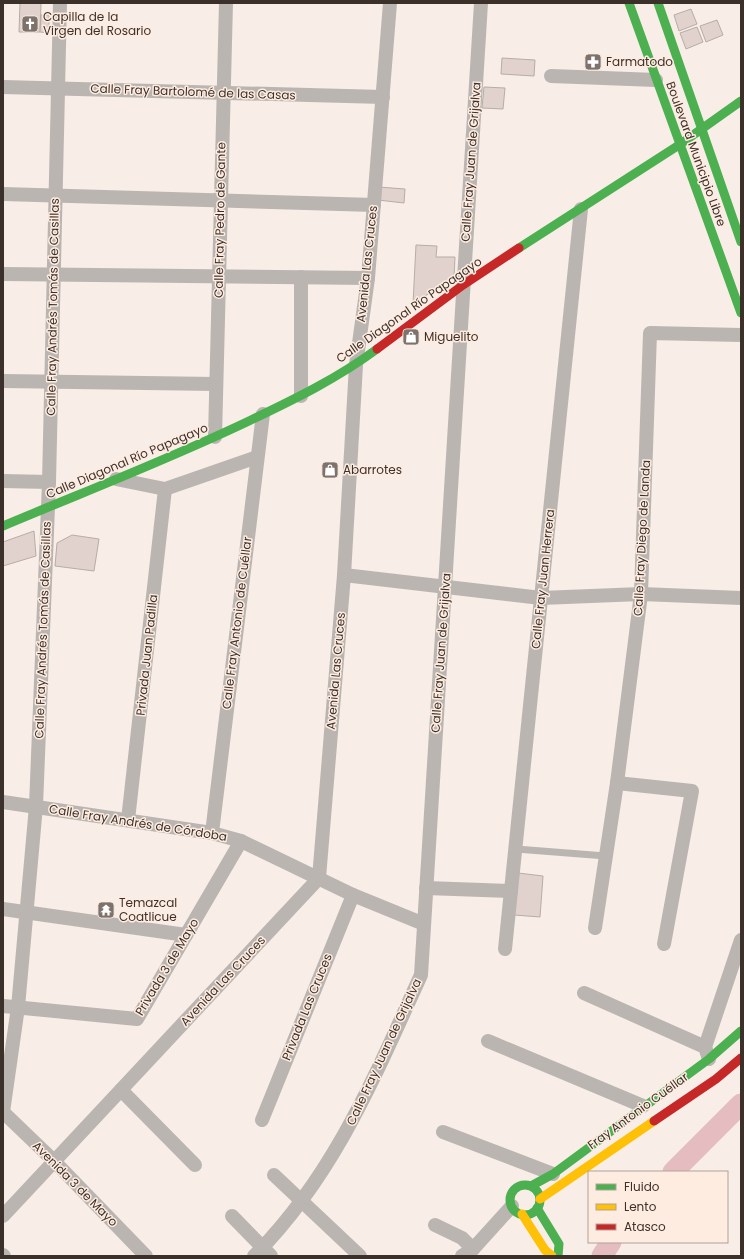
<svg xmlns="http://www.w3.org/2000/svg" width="744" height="1259" font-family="Poppins,sans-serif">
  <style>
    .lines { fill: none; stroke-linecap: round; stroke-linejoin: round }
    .river { stroke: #e5bcbf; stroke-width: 21 }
    .building { fill: #e1d2cd; stroke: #b7aca8 }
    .lane { stroke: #bab5b1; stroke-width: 7 }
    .street { stroke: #bab5b1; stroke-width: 14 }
    .fast { stroke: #4caf50; stroke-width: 9 }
    .slow { stroke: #ffc107; stroke-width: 9 }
    .jam { stroke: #c62828; stroke-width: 9 }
    .labels { text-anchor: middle; stroke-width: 3; stroke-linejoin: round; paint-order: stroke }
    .poi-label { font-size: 12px; fill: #3c312a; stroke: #feece1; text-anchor: start }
    .street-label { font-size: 12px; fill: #3c312a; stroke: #feece1 }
  </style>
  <rect width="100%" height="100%" fill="#f8ede7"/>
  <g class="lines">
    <g class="river">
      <path d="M673 1172 741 1104"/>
      <path d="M602 1256 611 1242"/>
    </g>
  </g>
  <g class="building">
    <path d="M20 3H41L40 32H19Z"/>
    <path d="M691 9 697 24 679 31 674 15Z"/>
    <path d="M41 15H49V33L40 32Z"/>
    <path d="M717 20 723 35 706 42 700 26Z"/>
    <path d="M697 27 703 42 686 49 680 33Z"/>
    <path d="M502 58 535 60 534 76 501 74Z"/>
    <path d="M484 87 505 88 503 109 482 108Z"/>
    <path d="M379 187 405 189 404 203 378 200Z"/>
    <path d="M416 245 437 246 436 257H455L454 277 413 304Z"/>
    <path d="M34 531 36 556 3 566V542Z"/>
    <path d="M72 535 99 539 94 571 55 566 57 543Z"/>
    <path d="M518 873 543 876 540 917 514 915Z"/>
  </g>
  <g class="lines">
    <path class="lane" d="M516 849 606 856"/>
    <g class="street">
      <path d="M551 76 656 80"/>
      <path d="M3 87 383 97"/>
      <path d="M3 194 374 205"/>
      <path d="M3 274 368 278"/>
      <path d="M301 277V396"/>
      <path d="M3 381 216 384"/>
      <path d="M215 437 226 3"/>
      <path d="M116 479 165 489 257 457"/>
      <path d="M3 481 49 482"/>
      <path d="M344 575 541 598 641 594 741 598"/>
      <path d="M617 783 692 791 664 944"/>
      <path d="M3 802 212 833 241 841 353 895 424 924"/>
      <path d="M128 820 165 489"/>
      <path d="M212 833 263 414"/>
      <path d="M426 888 511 891"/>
      <path d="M3 909 186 935"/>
      <path d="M595 928 617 783 641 594 650 333 741 335"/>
      <path d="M505 949 581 209"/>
      <path d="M584 993 705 1047 709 1059"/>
      <path d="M3 1006 137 1019 241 841"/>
      <path d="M488 1041 643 1106"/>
      <path d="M705 1047 741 940"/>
      <path d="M121 1090 195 1165"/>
      <path d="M3 1112 18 1007 36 806 49 482 60 3"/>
      <path d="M3 1112 54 1161 146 1256"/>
      <path d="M262 1120 353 895"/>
      <path d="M443 1132 553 1174"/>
      <path d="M274 1175 360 1256"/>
      <path d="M3 1216 319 878 344 575 356 365 368 278 390 3"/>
      <path d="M232 1216 271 1256"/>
      <path d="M435 1225 462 1238 473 1249"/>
      <path d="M3 1255 4 1256"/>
      <path d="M254 1256C334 1176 375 1076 421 975L481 3"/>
      <path d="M462 1256 473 1249 512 1206"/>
    </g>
    <g class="fast">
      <path d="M629 3 741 313"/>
      <path d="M658 3 741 242"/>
      <path d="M519 248 679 145 741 101"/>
      <path d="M3 526C86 491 170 459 251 420 295 399 338 378 377 349"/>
      <circle cx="525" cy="1200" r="15"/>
      <path d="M531 1186 553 1174 709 1059 741 1031"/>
      <path d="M537 1208 559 1244 558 1256"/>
    </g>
    <g class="slow">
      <path d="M540 1199 654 1121"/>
      <path d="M522 1214 545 1250 552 1256"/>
    </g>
    <g class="jam">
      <path d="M377 349 463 285 519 248"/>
      <path d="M654 1121 716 1079 741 1058"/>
    </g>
  </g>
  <defs>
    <g id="church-square" transform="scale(0.9)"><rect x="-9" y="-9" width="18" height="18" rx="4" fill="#7e736c" stroke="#feece1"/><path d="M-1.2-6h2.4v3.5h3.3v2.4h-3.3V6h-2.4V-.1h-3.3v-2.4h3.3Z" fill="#fff"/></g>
    <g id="pharmacy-square" transform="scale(0.9)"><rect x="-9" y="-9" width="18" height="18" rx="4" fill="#7e736c" stroke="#feece1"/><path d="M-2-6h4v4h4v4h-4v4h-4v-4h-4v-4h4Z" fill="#fff"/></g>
    <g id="shop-square" transform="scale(0.9)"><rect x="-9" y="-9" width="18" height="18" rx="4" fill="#7e736c" stroke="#feece1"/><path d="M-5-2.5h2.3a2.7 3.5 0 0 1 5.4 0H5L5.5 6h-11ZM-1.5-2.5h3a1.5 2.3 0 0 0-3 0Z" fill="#fff"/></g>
    <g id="temple-square" transform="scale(0.9)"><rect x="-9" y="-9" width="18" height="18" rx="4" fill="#7e736c" stroke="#feece1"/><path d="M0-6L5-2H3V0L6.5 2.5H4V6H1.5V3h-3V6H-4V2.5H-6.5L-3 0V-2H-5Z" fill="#fff"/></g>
  </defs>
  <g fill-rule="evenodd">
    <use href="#church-square" x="30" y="24"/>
    <use href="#pharmacy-square" x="593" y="62"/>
    <use href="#shop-square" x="411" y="337"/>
    <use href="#shop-square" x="330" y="470"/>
    <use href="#temple-square" x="106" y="910"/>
  </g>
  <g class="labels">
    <g class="poi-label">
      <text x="43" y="21">Capilla de la<tspan x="43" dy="14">Virgen del Rosario</tspan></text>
      <text x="606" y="66">Farmatodo</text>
      <text x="424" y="341">Miguelito</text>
      <text x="343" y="474">Abarrotes</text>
      <text x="119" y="907">Temazcal<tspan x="119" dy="14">Coatlicue</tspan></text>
    </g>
    <g class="street-label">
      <text transform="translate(193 92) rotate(2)" y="4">Calle Fray Bartolomé de las Casas</text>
      <text transform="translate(696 154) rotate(70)" y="4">Boulevard Municipio Libre</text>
      <text transform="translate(471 162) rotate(-86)" y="4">Calle Fray Juan de Grijalva</text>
      <text transform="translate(220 220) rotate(-89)" y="4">Calle Fray Pedro de Gante</text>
      <text transform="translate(367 264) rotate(-84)" y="4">Avenida Las Cruces</text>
      <text transform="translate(53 307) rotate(-89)" y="4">Calle Fray Andrés Tomás de Casillas</text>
      <text transform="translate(409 310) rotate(-35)" y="4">Calle Diagonal Río Papagayo</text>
      <text transform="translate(127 461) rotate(-23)" y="4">Calle Diagonal Río Papagayo</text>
      <text transform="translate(642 538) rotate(-87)" y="4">Calle Fray Diego de Landa</text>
      <text transform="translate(543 579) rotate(-84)" y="4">Calle Fray Juan Herrera</text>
      <text transform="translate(237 623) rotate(-83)" y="4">Calle Fray Antonio de Cuéllar</text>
      <text transform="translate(43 630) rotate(-88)" y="4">Calle Fray Andrés Tomás de Casillas</text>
      <text transform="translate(441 653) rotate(-86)" y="4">Calle Fray Juan de Grijalva</text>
      <text transform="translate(147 655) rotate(-84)" y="4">Privada Juan Padilla</text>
      <text transform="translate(336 671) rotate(-85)" y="4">Avenida Las Cruces</text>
      <text transform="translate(138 823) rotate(9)" y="4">Calle Fray Andrés de Córdoba</text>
      <text transform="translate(167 967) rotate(-59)" y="4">Privada 3 de Mayo</text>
      <text transform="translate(223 981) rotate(-47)" y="4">Avenida Las Cruces</text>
      <text transform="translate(307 1007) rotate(-68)" y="4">Privada Las Cruces</text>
      <text transform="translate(384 1052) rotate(-65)" y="4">Calle Fray Juan de Grijalva</text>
      <text transform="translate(638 1111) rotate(-36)" y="4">Fray Antonio Cuéllar</text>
      <text transform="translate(75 1184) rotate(45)" y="4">Avenida 3 de Mayo</text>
    </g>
  </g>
  <rect width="744" height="1259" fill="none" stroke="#3c312a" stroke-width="8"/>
  <rect x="588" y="1171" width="140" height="72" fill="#feece1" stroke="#b0a198"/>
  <rect x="596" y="1184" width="20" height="6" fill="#4caf50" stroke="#b0a198"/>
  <text x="624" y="1191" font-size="12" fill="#3c312a">Fluido</text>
  <rect x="596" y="1204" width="20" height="6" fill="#ffc107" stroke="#b0a198"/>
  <text x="624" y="1211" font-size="12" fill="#3c312a">Lento</text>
  <rect x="596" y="1224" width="20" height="6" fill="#c62828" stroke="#b0a198"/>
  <text x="624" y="1231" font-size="12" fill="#3c312a">Atasco</text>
</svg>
